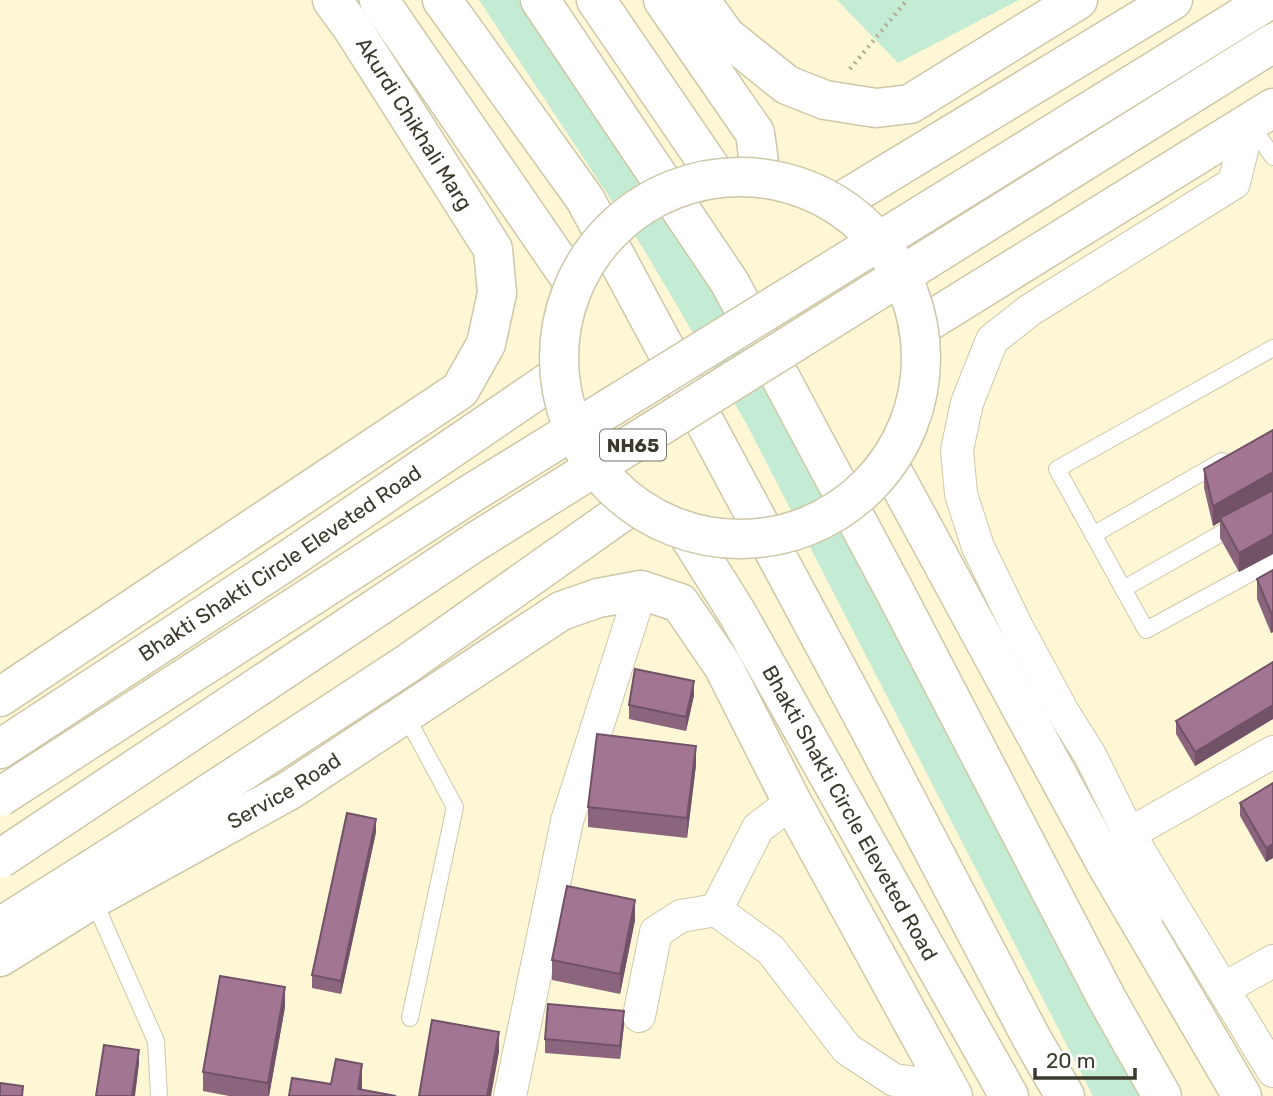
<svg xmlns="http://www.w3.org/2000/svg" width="1273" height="1096" font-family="Rubik,sans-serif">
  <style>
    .green { fill: #c4ebd4 }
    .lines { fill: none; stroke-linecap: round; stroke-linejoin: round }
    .lane-casing { stroke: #cec7a8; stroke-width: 18 }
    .street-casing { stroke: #cec7a8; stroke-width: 34 }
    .primary-casing { stroke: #cec7a8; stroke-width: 41 }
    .highway-casing { stroke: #cec7a8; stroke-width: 41 }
    .path { stroke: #b1ac93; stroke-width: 4.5; stroke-dasharray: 2 5; stroke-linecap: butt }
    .lane { stroke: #fff; stroke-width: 16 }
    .street { stroke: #fff; stroke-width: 32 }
    .primary { stroke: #fff; stroke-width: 38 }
    .highway { stroke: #fff; stroke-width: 38 }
    .highway-bridge-casing { stroke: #cec7a8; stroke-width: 41; stroke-linecap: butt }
    .highway-bridge { stroke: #fff; stroke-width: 38 }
    .wall { fill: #8b657e }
    .shaded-wall { fill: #715267 }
    .building { fill: #a27593; stroke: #715267; stroke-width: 2 }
    .labels { text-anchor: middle; stroke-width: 7; stroke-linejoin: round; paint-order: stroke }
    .shield { fill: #fff; stroke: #76756c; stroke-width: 2 }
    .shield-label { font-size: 19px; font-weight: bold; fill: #3c3a2d }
    .street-label { font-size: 21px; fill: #3c3a2d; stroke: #fff }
  </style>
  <rect width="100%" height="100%" fill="#fef7d6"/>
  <g class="green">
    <path d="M479 0H534L696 242 1157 1096H1093L746 423 643 248Z"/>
    <path d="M837 0H1019L898 63Z"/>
  </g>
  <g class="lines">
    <g class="lane-casing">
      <g id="lane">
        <path d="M1249 122 1273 157"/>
        <path d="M1273 348 1057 469 1146 630 1273 561"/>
        <path d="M1093 535 1222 461"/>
        <path d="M1123 589 1273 504"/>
        <path d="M405 714 455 807 410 1018"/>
        <path d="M93 899 156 1041 159 1096"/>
      </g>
    </g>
    <g class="street-casing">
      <g id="street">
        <path d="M1273 752 1129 834 1273 1071"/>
        <path d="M716 910 758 828 792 802"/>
        <path d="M1146 923 1129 834 1090 755 1063 712 1018 629 978 547 961 494 957 450 967 403 992 340 1030 310 1234 183 1249 122"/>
        <path d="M1225 988 1273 961"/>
        <path d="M639 1016 656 932 681 916 716 910 771 950 847 1049 894 1080 947 1087"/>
        <path d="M510 1096 567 821 641 590"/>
      </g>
    </g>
    <g class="primary-casing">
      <g id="primary">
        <path d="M379 0 574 284"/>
        <path d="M442 0 585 199 868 726 1032 1039 1065 1096"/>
        <path d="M540 0 730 283 894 590 1107 999 1162 1096"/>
        <path d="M596 0 717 177"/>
        <path d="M663 0 755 133 761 177"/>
        <path d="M888 463 1106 864 1242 1096"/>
        <path id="s1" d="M687 533 737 613 1009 1096"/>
        <path d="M0 697 460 390 486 344 497 293 493 249 353 29 332 0"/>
        <path id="s2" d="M0 957 93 899 290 790 561 611 598 598 641 590 680 603 723 666 792 802 953 1096"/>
      </g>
    </g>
    <g class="highway-casing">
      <g id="highway">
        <path d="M700 0 726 36 787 85 825 100 876 108 910 104 1078 0"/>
        <path d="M837 204 1173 0"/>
        <path d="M918 328 1273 108"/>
        <path id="s3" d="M0 749 285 562 559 375"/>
        <path d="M0 927 144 836 407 664 632 505"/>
      </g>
    </g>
    <path class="path" d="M850 69 907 0"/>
    <use href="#lane" class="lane"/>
    <use href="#street" class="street"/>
    <use href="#primary" class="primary"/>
    <use href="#highway" class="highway"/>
    <g class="highway-bridge-casing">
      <g id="highway-bridge">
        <circle cx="740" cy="358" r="181"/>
        <path d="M0 797 472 493 1269 0"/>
        <path d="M0 859 475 542 1273 43"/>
      </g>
    </g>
    <use href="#highway-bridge" class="highway-bridge"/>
  </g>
  <g class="wall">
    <path d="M1273 430V554L1239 572 1220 538V522L1213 526 1204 488V469Z"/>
    <path d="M1273 570V632L1271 633 1257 599V579Z"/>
    <path d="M1273 662V719L1195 766 1176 734V721Z"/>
    <path d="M694 695 686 731 629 719V705Z"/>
    <path d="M696 765 687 838 588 827V807Z"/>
    <path d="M1273 783V858L1266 862 1240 816V803Z"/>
    <path d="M376 832 341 994 312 988V975Z"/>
    <path d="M635 920 620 994 552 980V960Z"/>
    <path d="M285 1007 269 1096H229L203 1091V1072Z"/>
    <path d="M624 1025 620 1059 545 1053V1039Z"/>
  </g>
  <g class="shaded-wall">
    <path d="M1273 472V492L1220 518V522L1213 526V506Z"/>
    <path d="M1273 534V554L1239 572V553Z"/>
    <path d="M1273 612V632L1271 633V613Z"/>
    <path d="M694 681V695L686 731V717Z"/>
    <path d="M1273 705V719L1195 766V752Z"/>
    <path d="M696 746V765L687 838V818Z"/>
    <path d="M376 819V832L341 994V981Z"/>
    <path d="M1273 844V858L1266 862V848Z"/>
    <path d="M635 900V920L620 994V974Z"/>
    <path d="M285 987V1007L269 1096H268V1083Z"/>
    <path d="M624 1011V1025L620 1059V1046Z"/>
    <path d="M499 1032V1052L491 1096H487Z"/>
    <path d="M139 1050V1064L135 1096H132Z"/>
    <path d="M362 1064V1089L361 1096 358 1089Z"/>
  </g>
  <g class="building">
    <path d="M1273 430V472L1213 506 1204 469Z"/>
    <path d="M1273 490V534L1239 553 1220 518Z"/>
    <path d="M1273 570V612L1271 613 1257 579Z"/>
    <path d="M1273 662V705L1195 752 1176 721Z"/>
    <path d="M635 669 694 681 686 717 629 705Z"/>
    <path d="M597 734 696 746 687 818 588 807Z"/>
    <path d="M1273 783V844L1266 848 1240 803Z"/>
    <path d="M347 813 376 819 341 981 312 975Z"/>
    <path d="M567 886 635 900 620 974 552 960Z"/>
    <path d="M220 976 285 987 268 1083 203 1072Z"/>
    <path d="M548 1004 624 1011 620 1046 545 1039Z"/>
    <path d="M432 1020 499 1032 487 1096H419Z"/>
    <path d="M104 1045 139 1050 132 1096H96Z"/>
    <path d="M336 1059 362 1064 358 1089 396 1096H289L292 1078 331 1084Z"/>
    <path d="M0 1083 23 1086 22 1096H0Z"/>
  </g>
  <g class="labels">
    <rect class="shield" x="600" y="429.5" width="66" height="31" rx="5"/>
    <g class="shield-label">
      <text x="633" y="452">NH65</text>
    </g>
    <g class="street-label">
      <text transform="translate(414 124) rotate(58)" y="7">Akurdi Chikhali Marg</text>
      <text dy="7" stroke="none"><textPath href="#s3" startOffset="336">Bhakti Shakti Circle Eleveted Road</textPath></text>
      <text dy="7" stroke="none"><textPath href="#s2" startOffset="329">Service Road</textPath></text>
      <text dy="7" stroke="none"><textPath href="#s1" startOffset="324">Bhakti Shakti Circle Eleveted Road</textPath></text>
    </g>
  </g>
  <path d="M1035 1068v10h100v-10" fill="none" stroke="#3c3a2d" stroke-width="3.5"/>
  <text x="1046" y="1068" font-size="21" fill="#3c3a2d" stroke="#ffffff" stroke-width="5" paint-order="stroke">20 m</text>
</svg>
